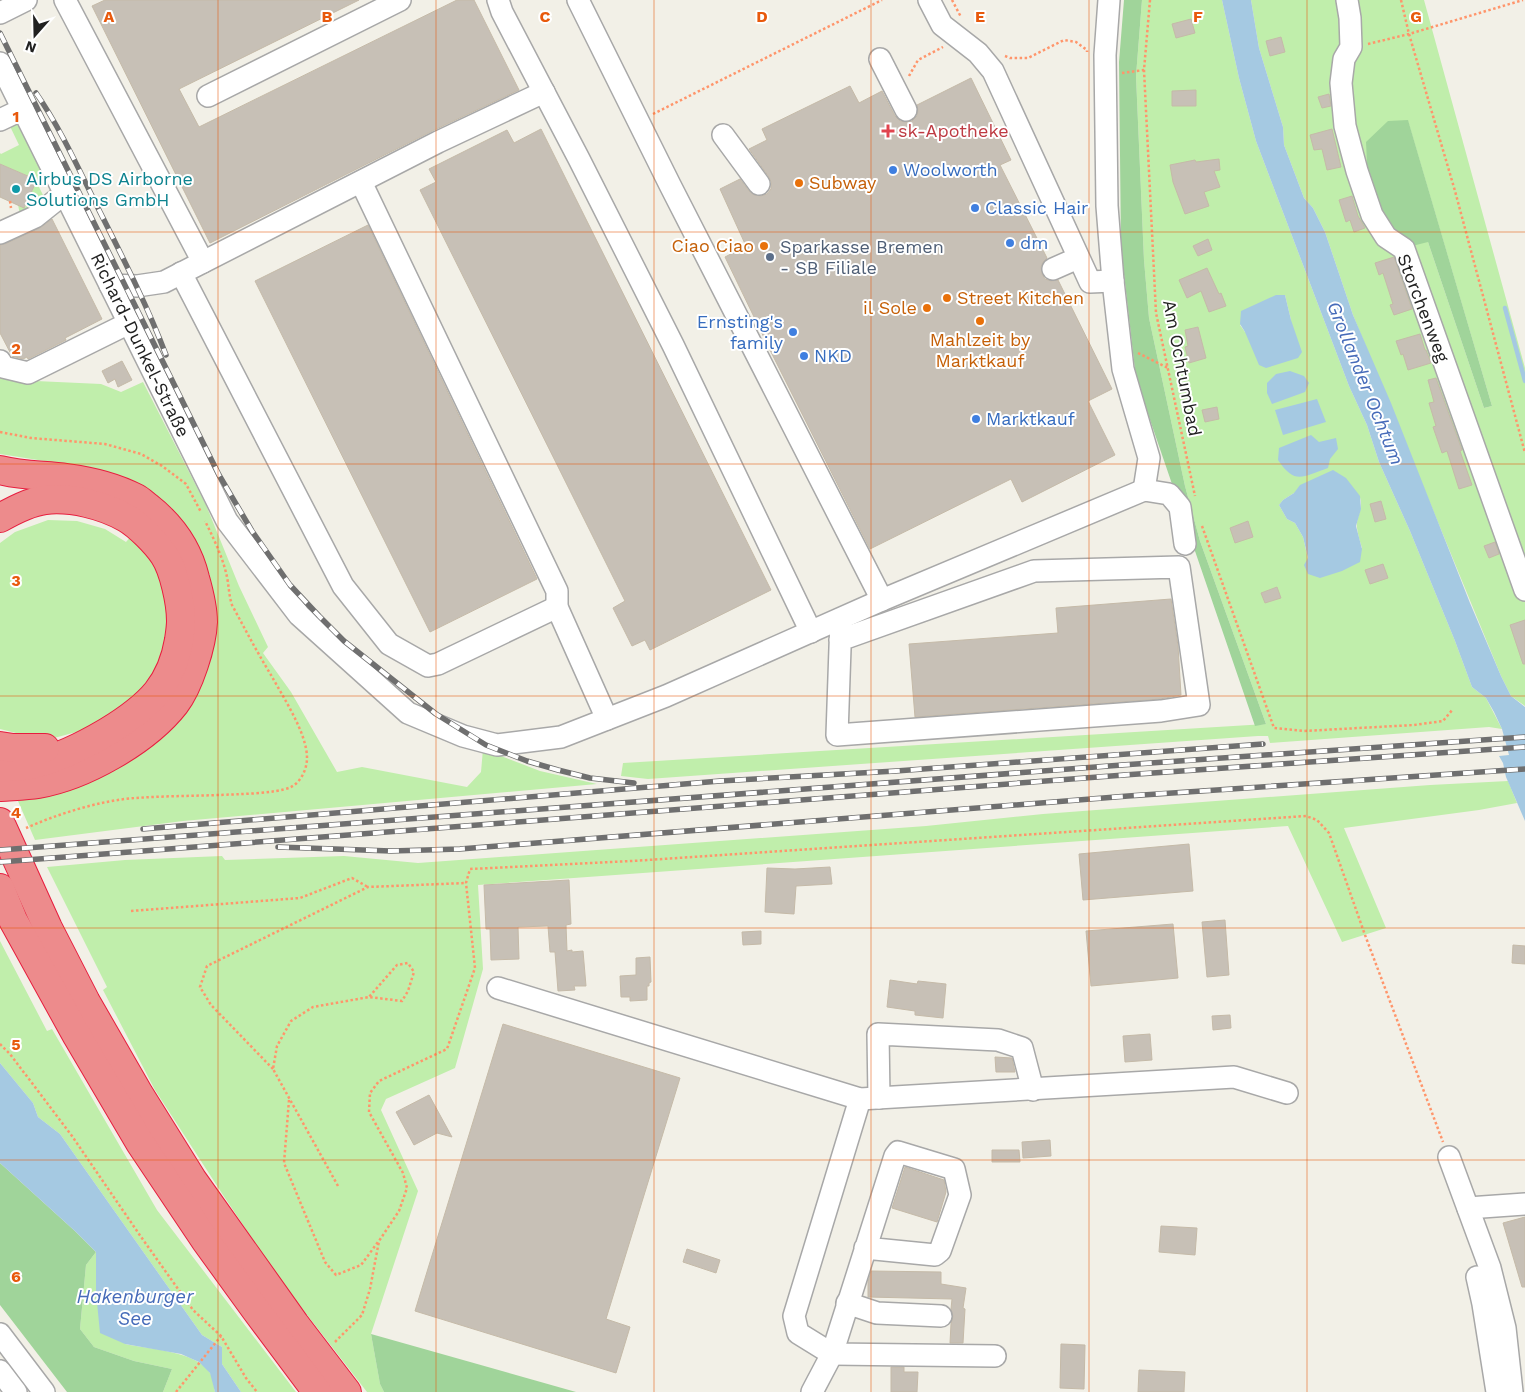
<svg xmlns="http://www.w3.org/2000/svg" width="1525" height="1392" font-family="'Work Sans',sans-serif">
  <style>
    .grass { fill: #c0eeab; fill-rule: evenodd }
    .forest { fill: #a0d49a }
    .water { fill: #a5c9e2 }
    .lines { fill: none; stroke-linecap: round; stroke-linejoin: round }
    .stream { stroke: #a5c9e2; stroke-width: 4.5 }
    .building { fill: #c7c0b6; stroke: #c5baa8 }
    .minor-casing { stroke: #a8a8a8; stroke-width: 24 }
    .highway-casing { stroke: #e71d3e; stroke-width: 30 }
    .path { stroke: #ff956b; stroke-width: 2.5; stroke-dasharray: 2.5 2.5; stroke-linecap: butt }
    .minor { stroke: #fff; stroke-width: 21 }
    .highway { stroke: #ed8b8c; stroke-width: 28 }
    .rail-casing { stroke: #6f6f6f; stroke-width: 5.5 }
    .rail { stroke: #fff; stroke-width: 4; stroke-dasharray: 11; stroke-linecap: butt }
    .grid { fill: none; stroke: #e8590c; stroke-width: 1; stroke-opacity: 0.55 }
    .health-dot { fill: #e0444e; stroke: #fff; stroke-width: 2 }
    .shop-dot { fill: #3f7fe0; stroke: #fff; stroke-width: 2 }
    .food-dot { fill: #e8710a; stroke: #fff; stroke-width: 2 }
    .culture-dot { fill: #0f9aa8; stroke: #fff; stroke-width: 2 }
    .service-dot { fill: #5c6f8a; stroke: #fff; stroke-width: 2 }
    .labels { text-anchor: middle; stroke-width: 4; stroke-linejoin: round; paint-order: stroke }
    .health-label { font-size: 18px; fill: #be3a42; stroke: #fff; text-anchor: start }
    .shop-label { font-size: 18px; fill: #366cbe; stroke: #fff; text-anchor: start }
    .culture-label { font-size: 18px; fill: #0d838f; stroke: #fff; text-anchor: start }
    .food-label { font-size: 18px; fill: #c56008; stroke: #fff; text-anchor: start }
    .service-label { font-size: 18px; fill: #4e5e75; stroke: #fff; text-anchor: start }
    .street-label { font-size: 18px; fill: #212121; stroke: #fff }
    .water-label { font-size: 19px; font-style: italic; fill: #466bb9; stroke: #fff }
    .grid-label { font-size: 16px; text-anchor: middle; font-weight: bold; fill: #e8590c; stroke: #fff; stroke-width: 4; stroke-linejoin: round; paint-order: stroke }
  </style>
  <rect width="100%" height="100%" fill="#f2f0e7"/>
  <g class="grass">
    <path d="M1142 0H1222L1239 78 1256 141 1349 386 1367 425 1379 462 1410 531 1455 641 1472 687 1486 698 1502 729 1489 727 1270 743 1268 736H1258L648 779 621 776 623 763 1266 724 1200 541 1185 486 1149 318 1144 260 1136 76ZM1285 295 1291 320 1245 332 1240 325ZM1294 493H1357C1367 504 1355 517 1357 528 1358 535 1360 542 1362 548L1308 559 1303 537 1295 523 1287 519 1279 505 1283 500Z"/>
    <path d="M1251 0H1424L1525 368V706L1511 696 1501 676 1353 315 1325 232 1313 208 1304 198 1284 145 1283 127 1259 48ZM1408 121 1492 406 1484 408 1428 242Z"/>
    <path d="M15 117 47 184 39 187 44 197 21 219 18 205 25 207 37 180 0 164V153L1 154 19 145 7 120Z"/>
    <path d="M0 374 14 380 101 384 121 392 143 382 206 505 239 586 268 647 263 653 291 692 337 772 362 767 467 787 481 772 483 749 540 771 597 784 183 821 35 840 18 801 56 794 114 770 146 750 180 712 213 612 210 578 185 533 154 496 128 479 95 469 0 454Z"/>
    <path d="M48 520 77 521 105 529 126 542 133 534 152 555 171 606 165 658 133 703 84 730 54 738 15 739 16 733 0 729V543L15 532Z"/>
    <path d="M1508 781 1517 803 1479 810 1344 828 1386 928 1342 942 1288 826 478 885 483 969 455 1068 386 1099 381 1110 418 1191 371 1334 380 1384 384 1392H367L280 1280 223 1195 155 1090 103 990 107 987 47 867 125 860 222 856 225 860 344 856 418 863 926 826 1043 814 1430 785Z"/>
    <path d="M0 941 47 1031 52 1029 157 1210 296 1392H241L222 1364V1347L202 1335 60 1134 38 1117 33 1103 0 1063Z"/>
    <path d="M96 1252V1292L125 1344C148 1349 197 1351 210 1373 213 1378 214 1386 215 1392H163L172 1369 134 1361 94 1347 80 1329 86 1265Z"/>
  </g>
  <g class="forest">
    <path d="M1124 0H1142L1136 76 1144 260 1149 318 1185 486 1200 541 1266 724 1255 726 1136 379 1121 248 1119 62Z"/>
    <path d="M1408 120 1492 406 1484 408 1428 242 1408 247 1384 225 1368 184 1366 142 1388 121Z"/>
    <path d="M0 1163 76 1232 96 1252 86 1265 80 1329 94 1347 134 1361 172 1369 163 1392H67L0 1305Z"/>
    <path d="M371 1334 576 1392H384L380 1384Z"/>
  </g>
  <g class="water">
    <path d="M1222 0H1251L1259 48 1283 127 1284 145 1304 198 1313 208 1325 232 1353 315 1391 403 1470 603 1501 676 1511 696 1525 707V821L1506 777 1503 763 1499 756 1509 755 1502 729 1494 712 1486 698 1472 687 1455 641 1410 531 1379 462 1367 425 1349 386 1256 141 1239 78Z"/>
    <path d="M1276 295H1285L1291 320 1302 352 1298 358 1266 368 1259 365 1245 332 1240 324 1241 311Z"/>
    <path d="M1290 371 1304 376 1309 383 1305 392 1272 404 1267 393V383L1276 374Z"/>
    <path d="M1317 399 1326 422 1283 435 1275 410Z"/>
    <path d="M1311 435 1319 442 1336 438 1338 449 1330 459 1328 468C1302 477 1295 485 1278 460L1279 448Z"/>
    <path d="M1333 470 1346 478 1360 496 1361 509 1356 526 1362 549 1360 562 1342 571 1320 578 1308 574 1304 565 1308 558 1303 537 1295 523 1287 519 1279 505 1283 500 1294 493 1300 485Z"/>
    <path d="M0 1063 33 1103 38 1117 60 1134 202 1335 222 1347V1364L241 1392H215L210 1373 199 1362 181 1354 125 1344 100 1333 96 1292V1252L76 1232 0 1163Z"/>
  </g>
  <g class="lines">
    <path class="stream" d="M1505 308 1525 381"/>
  </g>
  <g class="building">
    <path d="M105 0H359L179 89 199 127 457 0H474L519 90 432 131 210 243 92 6Z"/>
    <path d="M1191 19 1195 33 1176 38 1172 24Z"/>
    <path d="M1281 37 1285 52 1270 56 1266 41Z"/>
    <path d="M971 78 1011 160 1000 165 1047 258 1043 262 1041 267 1042 274 1045 279 1051 281 1058 280 1112 389 1088 401 1115 455 1022 502 1011 479 870 549 771 352 725 257 746 246 720 189 740 179 749 191 754 195 761 196 767 194 771 189V182L769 177 749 149 767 140 762 129 850 86 859 103 882 91 895 116 900 121 906 122 912 121 917 116 918 110 917 105Z"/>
    <path d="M1196 90V106H1172V91Z"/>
    <path d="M1329 94 1331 106 1322 108 1318 97Z"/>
    <path d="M541 129 771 590 650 650 645 640 632 646 613 608 625 601 420 190 436 182 429 169 507 130 514 143Z"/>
    <path d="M1332 129 1341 167 1327 170 1322 149 1314 150 1310 135Z"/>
    <path d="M1219 159 1220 170 1214 171 1220 187 1204 192 1209 206 1185 214 1173 182 1170 165 1195 160 1196 162Z"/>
    <path d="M0 164 37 180 24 208 0 197Z"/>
    <path d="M1352 196 1358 216 1365 228 1354 232 1350 220 1346 222 1339 200Z"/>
    <path d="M52 219 102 319 65 338 66 340 28 359 27 357 23 359 12 356 0 333V245L5 244 40 228Z"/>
    <path d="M368 225 537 579 430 632 255 281Z"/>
    <path d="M1208 239 1212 250 1198 256 1193 246Z"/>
    <path d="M1394 257 1412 309 1394 315 1390 305 1393 304 1383 273 1379 275 1375 263Z"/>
    <path d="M1207 268 1219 294 1221 293 1226 306 1209 312 1201 291 1187 298 1179 280Z"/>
    <path d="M1198 327 1206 358 1189 363 1185 347 1188 346 1185 330Z"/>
    <path d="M1420 334 1425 350H1426L1431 363 1408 370 1403 354 1401 355 1396 341Z"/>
    <path d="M122 361 132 380 118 387 115 379 108 383 102 371Z"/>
    <path d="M1436 378 1462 450 1460 451 1472 485 1459 489 1447 451 1442 453 1433 427 1436 426 1429 403 1434 402 1428 380Z"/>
    <path d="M1217 407 1219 419 1205 422 1202 410Z"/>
    <path d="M1381 501 1386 519 1375 522 1370 504Z"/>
    <path d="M1248 521 1253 537 1235 543 1230 528Z"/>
    <path d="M1495 542 1499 554 1489 558 1484 546Z"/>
    <path d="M1383 564 1388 578 1370 584 1365 570Z"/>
    <path d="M1277 587 1281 598 1265 603 1261 593Z"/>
    <path d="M1171 599 1178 646 1181 695 1160 699 915 717 909 644 1058 633 1056 608Z"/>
    <path d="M1525 620V664H1523L1510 625Z"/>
    <path d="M1189 844 1193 891 1083 900 1079 854Z"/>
    <path d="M830 867 832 884 796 886 794 914 765 912 767 868 795 869Z"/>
    <path d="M569 880 571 924 566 925 567 951 572 950V952L583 951 586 986H574L575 990 558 991 555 952H550L548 926 518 927 519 959 491 960 490 929H486L484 885Z"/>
    <path d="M1225 920 1229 975 1207 977 1202 922Z"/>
    <path d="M1173 924 1178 978 1091 986 1086 931Z"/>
    <path d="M761 931V944L743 945 742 932Z"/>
    <path d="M1513 945 1525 946V964L1512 963Z"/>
    <path d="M650 957 651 982 649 983V986H647V1000L630 1001V997H621L620 976 636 975V958Z"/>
    <path d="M890 980 917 984 918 981 946 984 943 1018 915 1015V1011L887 1007Z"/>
    <path d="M1230 1015 1231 1028 1213 1030 1212 1016Z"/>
    <path d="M503 1024 680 1078 606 1319 630 1327 616 1373 415 1311Z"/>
    <path d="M1150 1034 1152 1060 1125 1062 1123 1036Z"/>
    <path d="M995 1057 1012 1058 1015 1072H996Z"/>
    <path d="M429 1095 452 1137 437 1133 414 1145 396 1112Z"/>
    <path d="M1050 1140 1051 1156 1023 1158 1022 1142Z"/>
    <path d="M992 1150H1019L1020 1162H992Z"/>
    <path d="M905 1167 944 1180 946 1192 937 1222 892 1208Z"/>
    <path d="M1525 1217V1287H1522L1503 1223Z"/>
    <path d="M1161 1226 1197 1228 1195 1255 1159 1252Z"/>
    <path d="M687 1249 720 1260 716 1273 683 1262Z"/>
    <path d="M871 1271 941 1272V1284L966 1288 963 1308 965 1309 963 1343H950L951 1324 953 1316 951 1309 952 1299 868 1297V1282Z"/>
    <path d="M1061 1344 1085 1345 1084 1389 1060 1388Z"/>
    <path d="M891 1367H904V1372H918L917 1392H891Z"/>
    <path d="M1139 1370 1185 1372 1184 1392H1138Z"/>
  </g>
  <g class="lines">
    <g class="minor-casing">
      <g id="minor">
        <path d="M65 0 203 262"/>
        <path d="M498 0 502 12 579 159 673 345 811 632"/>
        <path d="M578 0 670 185 882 600"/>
        <path d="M929 0 942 25 978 53 993 71 1090 282 1113 281"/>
        <path d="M1109 0 1105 55 1107 206 1113 281 1123 369 1149 458 1144 490"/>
        <path d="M1347 0 1350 18 1351 47 1344 59 1341 83 1345 126 1357 171 1372 215 1386 237 1404 249 1525 590"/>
        <path d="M0 13 26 0"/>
        <path d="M880 59 906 110"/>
        <path d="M0 63 227 521 299 615 408 713 463 736 497 745 561 737 666 696 882 600 1144 490 1169 494 1180 507 1185 544"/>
        <path d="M208 96 400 0"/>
        <path d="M0 120 23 109"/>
        <path d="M723 135 759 184"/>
        <path d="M361 182 557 591V607L607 719"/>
        <path d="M0 233 35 217 55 201 65 195"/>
        <path d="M1053 269 1078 258"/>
        <path d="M181 273 343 586 389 644 428 666 438 664 557 607"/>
        <path d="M110 285 137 286 164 282 438 142 544 92"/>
        <path d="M0 361 3 367 28 373 129 323"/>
        <path d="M840 640 1034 571 1179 567 1199 705 1161 711 837 735 841 619"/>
        <path d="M498 988 860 1099 1234 1077 1287 1093"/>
        <path d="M879 1098 878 1034 998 1040 1022 1048 1033 1090"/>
        <path d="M860 1099 794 1316 798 1333 832 1354 995 1356"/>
        <path d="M1449 1157 1490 1268 1505 1328 1512 1392"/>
        <path d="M1468 1208 1525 1204"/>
        <path d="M1477 1277 1483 1304 1497 1392"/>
        <path d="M847 1303 877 1313 941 1316"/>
        <path d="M0 1334 44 1392"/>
        <path d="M0 1371 16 1392"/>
        <path d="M812 1392 832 1354 895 1156 898 1152 954 1169 960 1195 940 1251 935 1255 865 1248"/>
      </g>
    </g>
    <g class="highway-casing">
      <g id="highway">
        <path d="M0 470C22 476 45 475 67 478 90 481 115 487 136 498 140 500 144 504 148 507 171 525 188 549 195 578 199 592 203 608 203 622 202 645 189 686 175 704 146 741 84 776 38 784 25 786 12 786 0 787"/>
        <path d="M0 518C14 510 29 502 45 500 71 497 103 505 126 518 138 525 156 543 164 555 174 570 181 603 181 621 181 627 180 633 179 640 176 658 169 677 157 692 144 708 125 721 107 732 85 745 59 758 34 764 24 767 11 767 0 767"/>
        <path d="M0 746 13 748H45"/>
        <path d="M0 822 48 928 86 1002 139 1094 192 1179 295 1324 347 1392"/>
        <path d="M0 888 13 920 77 1036 140 1143 205 1240 255 1309 317 1392"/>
      </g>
    </g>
    <g class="path">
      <path d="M952 0 961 17"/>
      <path d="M1150 0 1144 70 1156 313 1195 496"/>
      <path d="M1401 0 1409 34 1455 191 1525 453"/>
      <path d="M1368 44 1409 34 1523 0"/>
      <path d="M1005 56 1010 58H1028L1064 40 1076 42 1087 50V52"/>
      <path d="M1122 73 1144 70"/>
      <path d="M909 76 918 60 943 47"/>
      <path d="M653 114 882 0"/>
      <path d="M10 201 11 208"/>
      <path d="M1138 353 1168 368"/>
      <path d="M0 432 31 438 105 444 141 454 162 466 186 484 201 512"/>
      <path d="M1202 526 1274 728 1304 731 1414 725 1443 721 1453 709"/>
      <path d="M26 828C58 814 101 800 136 798 163 796 191 796 219 795 238 794 275 794 291 787 301 782 307 769 307 758 307 733 283 697 271 675 257 652 245 629 232 605 229 596 229 587 227 577 223 558 214 539 205 521"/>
      <path d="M131 911 300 898 352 878 368 887"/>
      <path d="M0 1044 10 1054 72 1136 139 1234 193 1310 221 1336 246 1378 257 1392"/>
      <path d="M273 1069 211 1005 200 987 207 966 368 887 466 883"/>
      <path d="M289 1100 284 1163 325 1262 336 1275 361 1265 378 1242"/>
      <path d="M338 1186 273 1069 277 1046 291 1021 313 1007 369 997 402 1001 408 991 414 972 408 963 397 965 369 997"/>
      <path d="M335 1342 362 1315 370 1289 379 1241 399 1211 407 1188 403 1173 369 1112 370 1093 379 1081 447 1049 475 968 466 883 470 869 632 861 1306 816 1317 820 1329 833 1365 935 1443 1142"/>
      <path d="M176 1392 221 1336"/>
    </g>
    <use href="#minor" class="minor"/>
    <use href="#highway" class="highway"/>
    <g class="rail-casing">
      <g id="rail">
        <path d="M0 33 219 475 252 531 290 585 319 616 344 641 436 714 486 745 527 761 558 770 590 778 634 783"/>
        <path d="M36 93C61 129 79 170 99 210 123 258 147 305 166 355"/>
        <path d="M143 829 720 781 896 771 1263 744"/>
        <path d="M278 847 391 851 460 849 1128 796 1525 769"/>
        <path d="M0 850 1122 765 1525 737"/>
        <path d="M0 862 1124 775 1525 747"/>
      </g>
    </g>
    <use href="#rail" class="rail"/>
  </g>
  <path class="grid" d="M218 0V1392M436 0V1392M654 0V1392M871 0V1392M1089 0V1392M1307 0V1392M0 232H1525M0 464H1525M0 696H1525M0 928H1525M0 1160H1525"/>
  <path class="health-dot" d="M885.5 123.5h5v5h5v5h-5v5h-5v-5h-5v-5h5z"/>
  <g class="shop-dot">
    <circle cx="893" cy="170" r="5"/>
    <circle cx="975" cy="208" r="5"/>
    <circle cx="1010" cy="243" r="5"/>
    <circle cx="793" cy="332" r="5"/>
    <circle cx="804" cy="356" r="5"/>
    <circle cx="976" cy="419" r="5"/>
  </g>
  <g class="food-dot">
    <circle cx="799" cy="183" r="5"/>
    <circle cx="764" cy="246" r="5"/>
    <circle cx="947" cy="298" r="5"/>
    <circle cx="927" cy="308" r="5"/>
    <circle cx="980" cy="321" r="5"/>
  </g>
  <circle class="culture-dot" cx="16" cy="189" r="5"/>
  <circle class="service-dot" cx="770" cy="257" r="5"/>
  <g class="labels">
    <g class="health-label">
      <text x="898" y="137">sk-Apotheke</text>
    </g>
    <g class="shop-label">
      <text x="903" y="176">Woolworth</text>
      <text x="985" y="214">Classic Hair</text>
      <text x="1020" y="249">dm</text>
      <text x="783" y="328" text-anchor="end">Ernsting's<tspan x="783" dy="21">family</tspan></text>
      <text x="814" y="362">NKD</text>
      <text x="986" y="425">Marktkauf</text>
    </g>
    <g class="culture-label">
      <text x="26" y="185">Airbus DS Airborne<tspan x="26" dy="21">Solutions GmbH</tspan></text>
    </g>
    <g class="food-label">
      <text x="809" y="189">Subway</text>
      <text x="754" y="252" text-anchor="end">Ciao Ciao</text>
      <text x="957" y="304">Street Kitchen</text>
      <text x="917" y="314" text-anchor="end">il Sole</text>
      <text x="980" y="346" text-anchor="middle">Mahlzeit by<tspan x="980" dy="21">Marktkauf</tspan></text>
    </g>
    <g class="service-label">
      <text x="780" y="253">Sparkasse Bremen<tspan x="780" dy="21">- SB Filiale</tspan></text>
    </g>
    <g class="street-label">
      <text transform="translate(1423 308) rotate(69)" y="6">Storchenweg</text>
      <text transform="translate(140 345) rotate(64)" y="6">Richard-Dunkel-Straße</text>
      <text transform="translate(1182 368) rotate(79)" y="6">Am Ochtumbad</text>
    </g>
    <g class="water-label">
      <text transform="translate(1366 383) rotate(68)" y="7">Grollander Ochtum</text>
      <text x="135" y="1303">Hakenburger<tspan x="135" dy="22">See</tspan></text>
    </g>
  </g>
  <g class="grid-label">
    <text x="109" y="22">A</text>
    <text x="327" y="22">B</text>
    <text x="545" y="22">C</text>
    <text x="762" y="22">D</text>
    <text x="980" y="22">E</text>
    <text x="1198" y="22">F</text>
    <text x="1416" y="22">G</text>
    <text x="16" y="122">1</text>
    <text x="16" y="354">2</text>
    <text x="16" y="586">3</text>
    <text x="16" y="818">4</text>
    <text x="16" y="1050">5</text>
    <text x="16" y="1282">6</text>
  </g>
  <g transform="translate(35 35) rotate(200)" stroke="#ffffff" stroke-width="4" paint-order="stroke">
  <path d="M0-4L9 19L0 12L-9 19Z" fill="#212121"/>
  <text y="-8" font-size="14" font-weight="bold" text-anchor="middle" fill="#212121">N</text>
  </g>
</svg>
